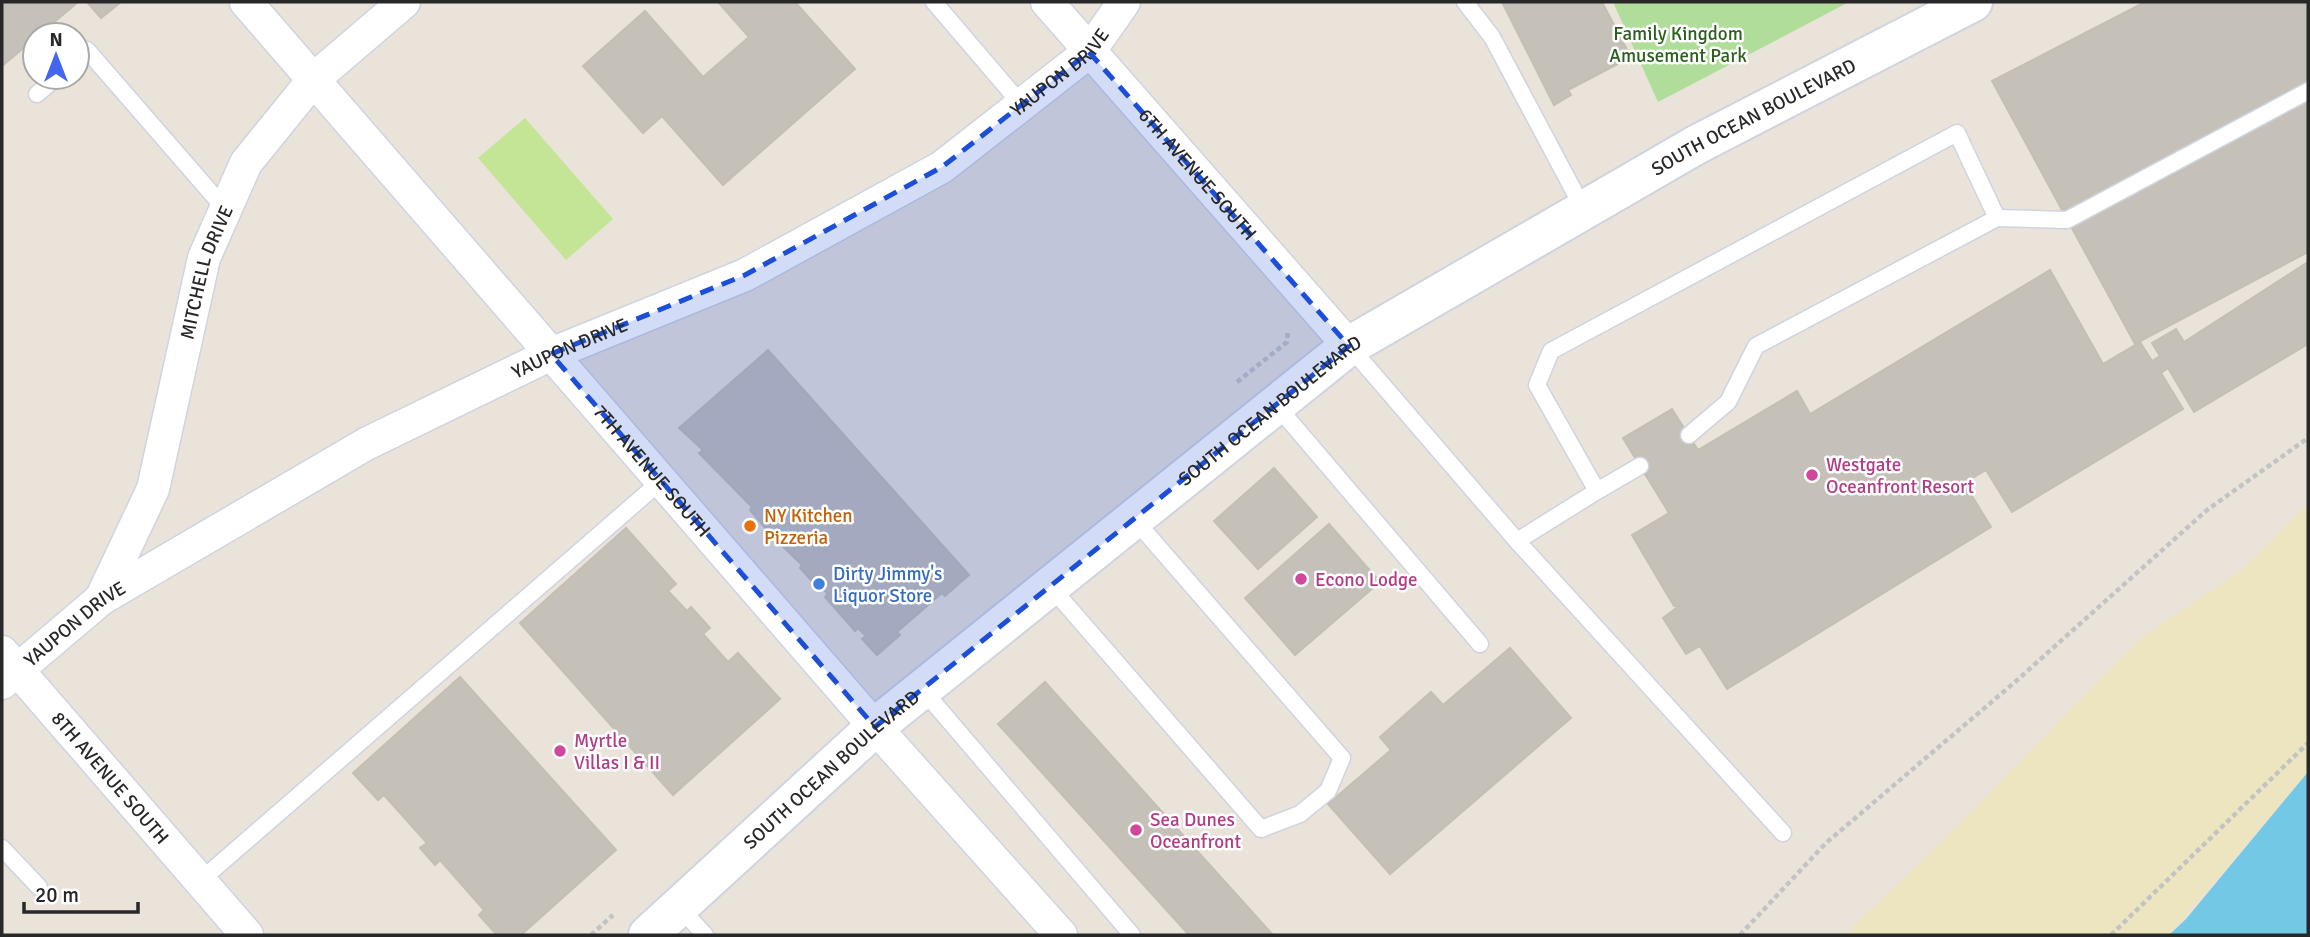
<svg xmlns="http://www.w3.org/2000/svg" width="2310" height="937" font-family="Signika,sans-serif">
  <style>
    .green { fill: #b1dd9a }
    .sand { fill: #ede5bf }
    .pitch { fill: #c4e496 }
    .water { fill: #73c8e5 }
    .building { fill: #c5c1b9; stroke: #c4beb4; stroke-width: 2 }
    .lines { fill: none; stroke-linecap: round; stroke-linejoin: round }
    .service-casing { stroke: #d0d3e0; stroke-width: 19 }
    .minor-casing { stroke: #d0d3e0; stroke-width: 35 }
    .secondary-casing { stroke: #d0d3e0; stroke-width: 42 }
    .path { stroke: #c3c3c3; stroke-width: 4.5; stroke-dasharray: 5 3.5; stroke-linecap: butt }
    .service { stroke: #fff; stroke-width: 16 }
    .minor { stroke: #fff; stroke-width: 32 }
    .secondary { stroke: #fff; stroke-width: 38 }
    .marked { fill: #1d4ed8; fill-opacity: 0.2; stroke: #1d4ed8; stroke-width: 5; stroke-dasharray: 14 9; stroke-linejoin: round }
    .hotel-dot { fill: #d1479c; stroke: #fff; stroke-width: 2.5 }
    .food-dot { fill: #e8710a; stroke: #fff; stroke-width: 2.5 }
    .shop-dot { fill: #3f7fe0; stroke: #fff; stroke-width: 2.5 }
    .labels { text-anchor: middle; stroke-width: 5; stroke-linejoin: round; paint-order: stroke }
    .park-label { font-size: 19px; fill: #2c5f1e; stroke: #fff }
    .street-label { font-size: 19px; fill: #282828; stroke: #fff }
    .hotel-label { font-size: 19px; fill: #b23c85; stroke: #fff; text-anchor: start }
    .food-label { font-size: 19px; fill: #c56008; stroke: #fff; text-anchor: start }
    .shop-label { font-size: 19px; fill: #366cbe; stroke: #fff; text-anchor: start }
  </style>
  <rect width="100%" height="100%" fill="#e9e3da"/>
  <path class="green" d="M1613 2H1849L1658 102Z"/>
  <path class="sand" d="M2308 504V772L2169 935H1845L1944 840 2140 639 2246 567Z"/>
  <path class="pitch" d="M525 118 613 219 566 260 478 158Z"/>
  <path class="water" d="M2308 772V935H2169L2186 919Z"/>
  <g class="building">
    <path d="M2 2H78L2 66Z"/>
    <path d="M87 2H121L101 18Z"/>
    <path d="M718 2H795L855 69 723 185 662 116 643 133 583 66 645 11 703 77 749 37Z"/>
    <path d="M1502 2H1602L1631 57 1568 90 1571 95 1554 105Z"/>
    <path d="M2145 2H2308V252L2135 344 1992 81Z"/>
    <path d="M2308 262V344L2194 412 2168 368 2161 373 2183 409 2012 512 1986 470 1964 483 1991 527 1727 689 1700 646 1686 654 1663 618 1679 606H1674L1632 535 1669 513 1623 438 1672 409 1698 450 1797 391 1810 414 2050 270 2103 364 2140 342 2152 361 2160 356 2152 343 2176 329 2184 342Z"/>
    <path d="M768 350 969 575 945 596 942 593 897 632 900 635 877 655 862 639 866 636 858 628 855 631 825 597 828 594 819 585 817 587 800 568 802 565 774 538 776 536 769 527 766 529 750 510 752 507 699 453 703 450 679 428Z"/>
    <path d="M1274 468 1317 517 1258 569 1214 521Z"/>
    <path d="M1329 524 1380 582 1295 655 1245 598Z"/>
    <path d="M626 528 676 584 668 591 687 611 691 607 710 628 703 634 728 662 738 653 780 699 673 795 520 623Z"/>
    <path d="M1510 648 1571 718 1390 874 1328 804 1391 750 1380 737 1431 692 1443 705Z"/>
    <path d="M460 677 616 850 521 935H497L479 915 484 910 440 860 435 865 420 848 427 843 384 795 378 800 353 773Z"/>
    <path d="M1045 682 1273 935H1189L998 724Z"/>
  </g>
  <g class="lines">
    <g class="service-casing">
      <g id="service">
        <path d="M934 2 1022 105"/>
        <path d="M1465 2 1492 37 1584 210"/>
        <path d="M77 59 87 50 226 210"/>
        <path d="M37 94 57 77"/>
        <path d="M1997 218 2067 220 2308 91"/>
        <path d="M1349 346 1517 541 1783 833"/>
        <path d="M1276 405 1480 644"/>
        <path d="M1640 466 1597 491 1537 385 1551 351 1957 133 1997 218 1756 346 1728 402 1689 435"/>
        <path d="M1517 541 1597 491"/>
        <path d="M1050 586 1261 829 1300 814 1328 791 1342 758 1134 519"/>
        <path d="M922 689 1132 935"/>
        <path d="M2 848 39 887"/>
        <path d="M200 881 661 481"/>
        <path d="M680 908 705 935"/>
      </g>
    </g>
    <g class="minor-casing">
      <g id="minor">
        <path id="s1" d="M246 2 875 727 1061 935"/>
        <path id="s2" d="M1047 2 1349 346"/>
        <path id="s3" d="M101 599 153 489 204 258 246 163 314 79 404 2"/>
        <path id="s4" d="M2 652 247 935"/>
        <path id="s5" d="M2 683 101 599 366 444 551 354 745 275 942 167 1089 52 1124 2"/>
      </g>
    </g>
    <g class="secondary-casing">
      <g id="secondary">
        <path id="s6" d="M648 935 875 727 1349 346 1696 145 1973 2"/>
      </g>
    </g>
    <g class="path">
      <path d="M1237 382 1287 342 1288 331"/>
      <path d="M591 935 613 915"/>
      <path d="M1740 935 1826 843 2015 682 2207 510 2308 438"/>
      <path d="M2111 935 2308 743"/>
    </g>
    <use href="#service" class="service"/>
    <use href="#minor" class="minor"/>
    <use href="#secondary" class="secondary"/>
  </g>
  <path class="marked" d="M1089 52 1349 346 875 727 551 354 745 275 942 167Z"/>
  <g class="hotel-dot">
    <circle cx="1812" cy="475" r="7"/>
    <circle cx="1301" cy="579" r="7"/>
    <circle cx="560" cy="751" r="7"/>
    <circle cx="1136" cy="830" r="7"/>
  </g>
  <circle class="food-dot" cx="750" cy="526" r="7"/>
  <circle class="shop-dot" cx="819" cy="584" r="7"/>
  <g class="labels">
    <g class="park-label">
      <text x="1678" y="40">Family Kingdom<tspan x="1678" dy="22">Amusement Park</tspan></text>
    </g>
    <g class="street-label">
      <text dy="7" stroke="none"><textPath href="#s5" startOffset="1228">YAUPON DRIVE</textPath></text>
      <text dy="7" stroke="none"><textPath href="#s6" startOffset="1381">SOUTH OCEAN BOULEVARD</textPath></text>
      <text dy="7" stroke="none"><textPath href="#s2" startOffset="229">6TH AVENUE SOUTH</textPath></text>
      <text dy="7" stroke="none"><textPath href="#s3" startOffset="345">MITCHELL DRIVE</textPath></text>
      <text dy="7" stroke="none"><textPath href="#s5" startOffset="662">YAUPON DRIVE</textPath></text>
      <text dy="7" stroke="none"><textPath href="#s6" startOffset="814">SOUTH OCEAN BOULEVARD</textPath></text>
      <text dy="7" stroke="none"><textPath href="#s1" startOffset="620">7TH AVENUE SOUTH</textPath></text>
      <text dy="7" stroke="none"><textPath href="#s5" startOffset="94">YAUPON DRIVE</textPath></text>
      <text dy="7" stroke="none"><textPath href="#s6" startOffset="247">SOUTH OCEAN BOULEVARD</textPath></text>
      <text dy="7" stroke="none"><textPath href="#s4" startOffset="166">8TH AVENUE SOUTH</textPath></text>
    </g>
    <g class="hotel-label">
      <text x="1826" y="471">Westgate<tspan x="1826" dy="22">Oceanfront Resort</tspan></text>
      <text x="1315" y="586">Econo Lodge</text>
      <text x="574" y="747">Myrtle<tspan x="574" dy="22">Villas I &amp; II</tspan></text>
      <text x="1150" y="826">Sea Dunes<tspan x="1150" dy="22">Oceanfront</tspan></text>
    </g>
    <g class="food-label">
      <text x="764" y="522">NY Kitchen<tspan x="764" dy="22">Pizzeria</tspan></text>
    </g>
    <g class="shop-label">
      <text x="833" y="580">Dirty Jimmy's<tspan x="833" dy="22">Liquor Store</tspan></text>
    </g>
  </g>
  <rect width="2310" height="937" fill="none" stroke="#282828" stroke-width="7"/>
  <g transform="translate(56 56)"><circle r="33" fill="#ffffff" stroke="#a9a9a9" stroke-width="2"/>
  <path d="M0-5L12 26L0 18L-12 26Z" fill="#4465ed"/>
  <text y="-10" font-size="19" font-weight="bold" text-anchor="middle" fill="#282828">N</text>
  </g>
  <path d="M24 902v10h114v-10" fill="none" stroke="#282828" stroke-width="3.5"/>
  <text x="35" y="902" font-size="21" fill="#282828" stroke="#ffffff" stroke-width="5" paint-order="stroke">20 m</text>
</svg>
